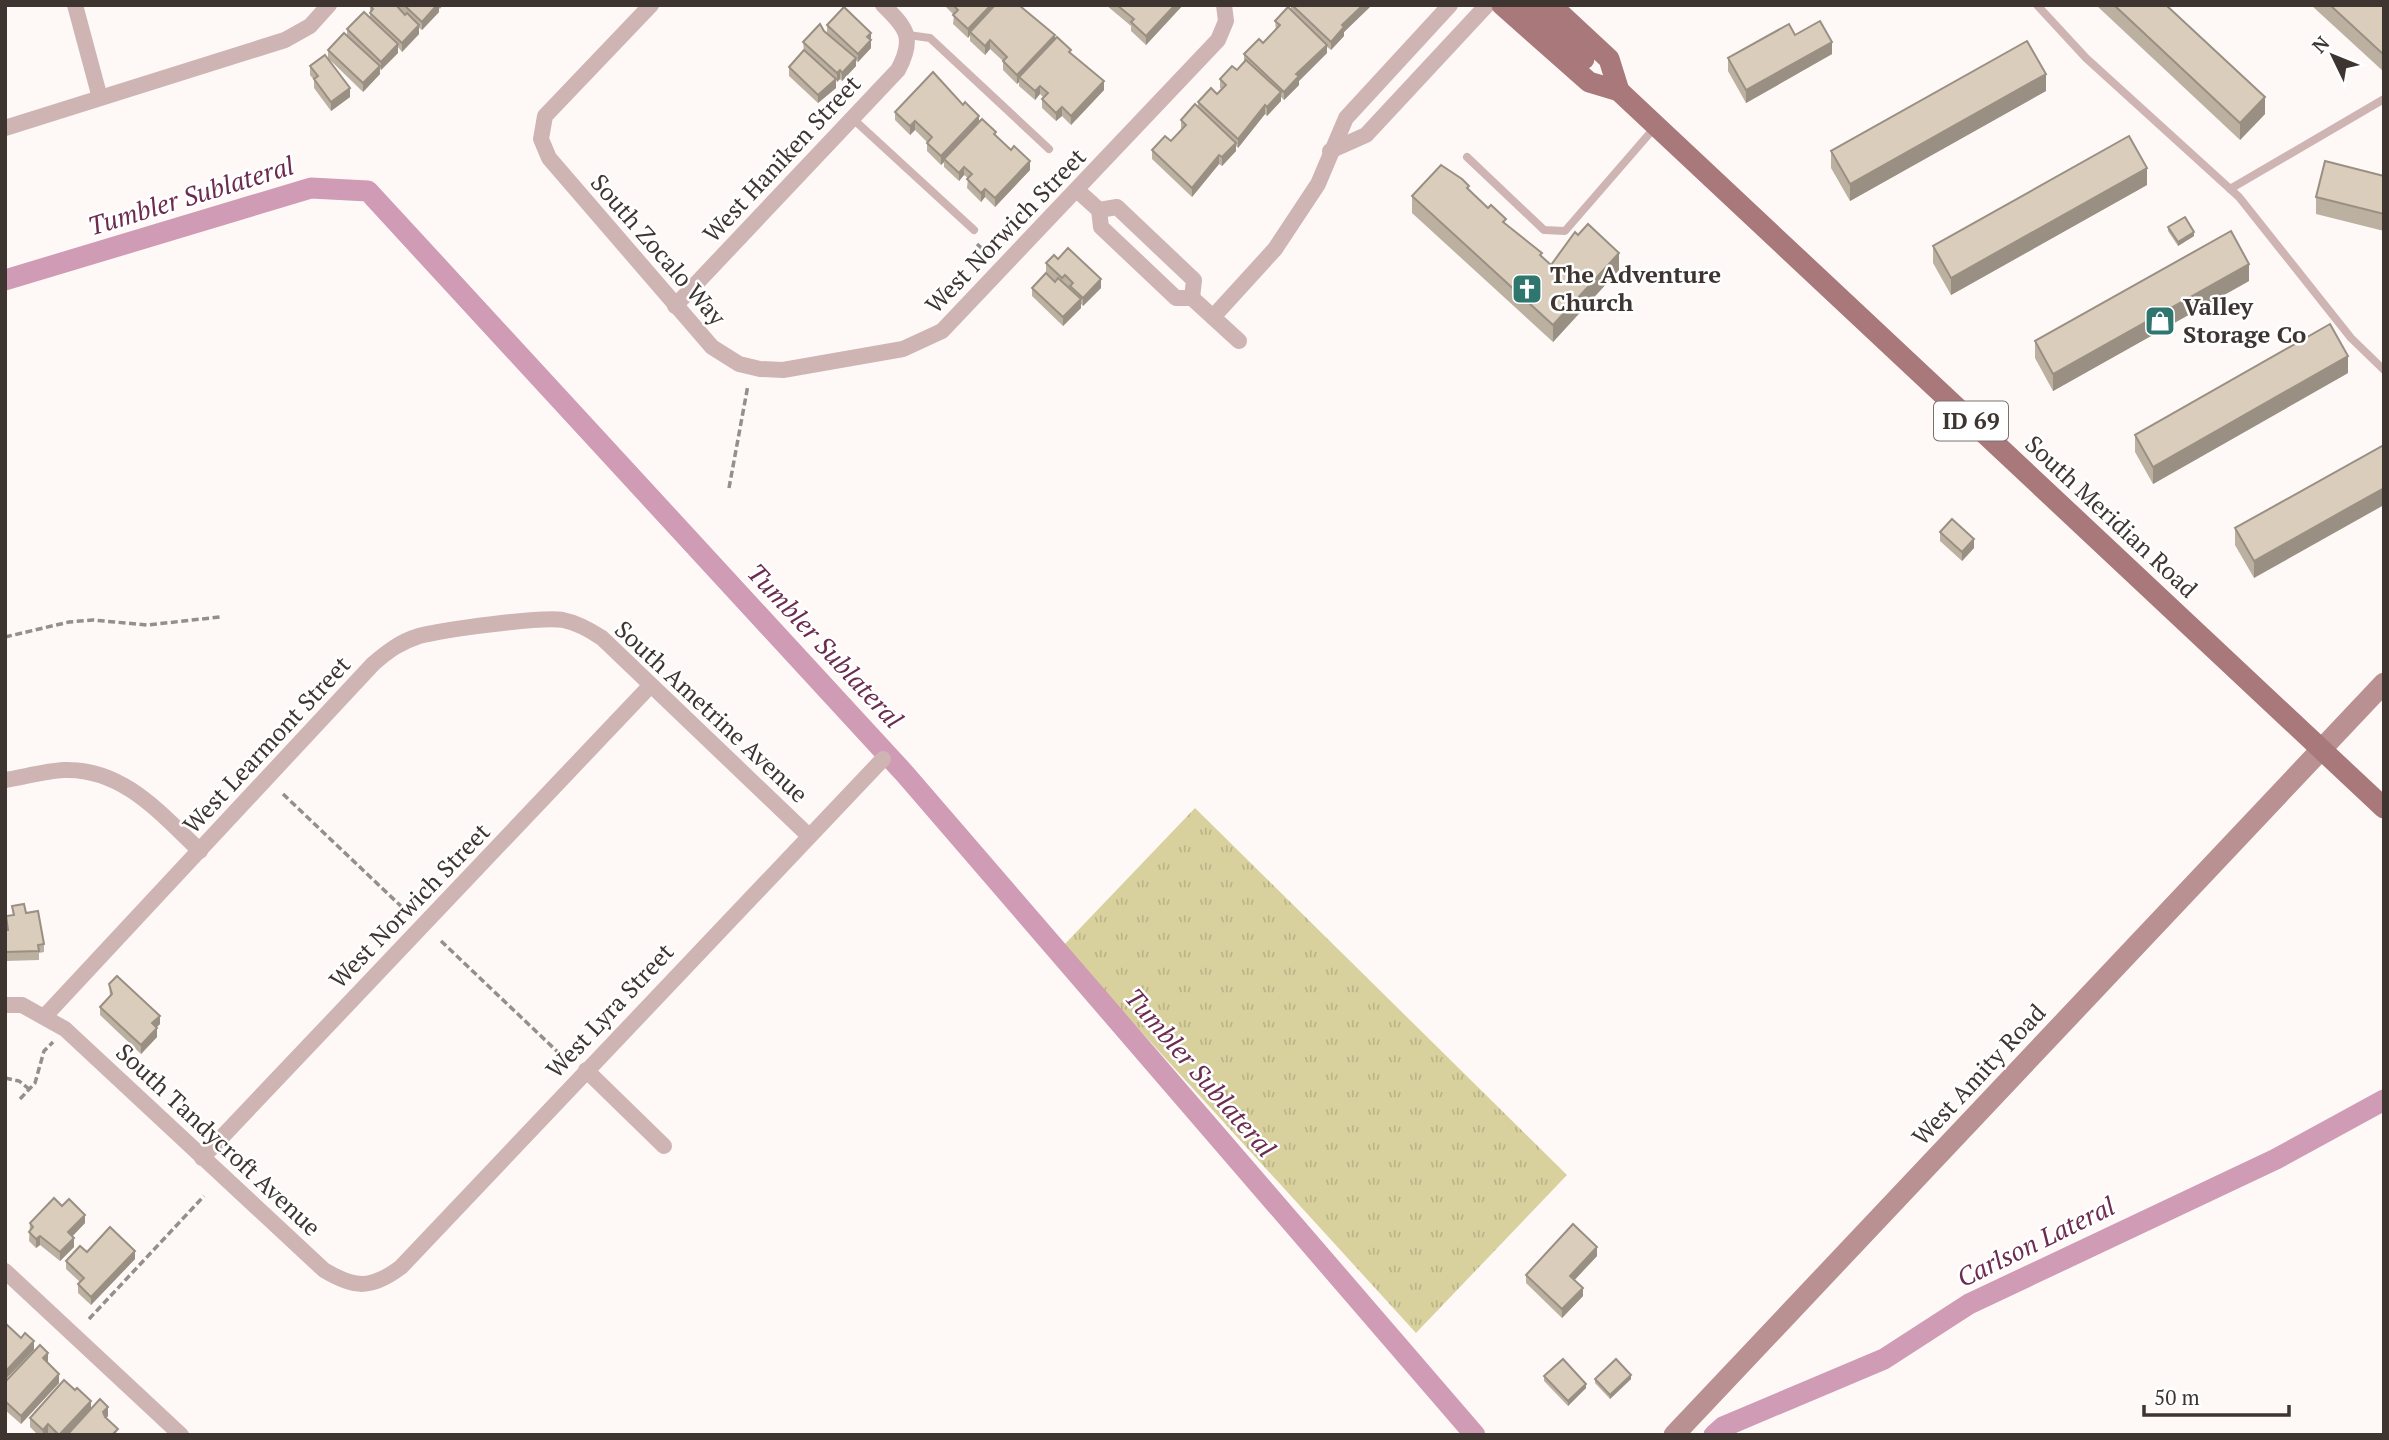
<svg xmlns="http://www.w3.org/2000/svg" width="2389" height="1440" font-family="'PT Serif',serif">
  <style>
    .grass { fill: url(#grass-tufts) }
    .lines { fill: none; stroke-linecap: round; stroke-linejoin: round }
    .canal { stroke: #cf9bb5; stroke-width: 21 }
    .path { stroke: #958e8b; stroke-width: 3.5; stroke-dasharray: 7 3.5; stroke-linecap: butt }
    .lane { stroke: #cfb4b4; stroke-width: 8 }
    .street { stroke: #cfb4b4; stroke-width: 16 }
    .secondary { stroke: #b99192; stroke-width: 21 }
    .primary { stroke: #a8787a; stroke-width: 21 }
    .wall { fill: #bcb0a1 }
    .shaded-wall { fill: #999083 }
    .building { fill: #dbcdbb; stroke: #999083; stroke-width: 2 }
    .labels { text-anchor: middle; stroke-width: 5; stroke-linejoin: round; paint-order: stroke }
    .shield { fill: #fff; stroke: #78726f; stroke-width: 2 }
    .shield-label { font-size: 23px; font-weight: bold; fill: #3e3531 }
    .street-label { font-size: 24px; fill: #3e3531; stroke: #fff }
    .poi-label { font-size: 24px; font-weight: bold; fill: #3e3531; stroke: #fff; text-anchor: start }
    .water-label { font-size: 26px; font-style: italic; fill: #6c2c50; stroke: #fff }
  </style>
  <defs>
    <pattern id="grass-tufts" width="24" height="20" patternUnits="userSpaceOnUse" patternTransform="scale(1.75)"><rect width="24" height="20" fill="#d9d19d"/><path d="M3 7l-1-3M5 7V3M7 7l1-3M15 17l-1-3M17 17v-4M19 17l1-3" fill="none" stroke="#bbb488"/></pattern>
  </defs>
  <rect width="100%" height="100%" fill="#fef9f7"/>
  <path class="grass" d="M1195 808 1567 1175 1416 1333 1063 946Z"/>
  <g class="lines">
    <g class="canal">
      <path d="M5 280 311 188 368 191 905 774 1475 1435"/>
      <path d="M1714 1435 1723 1427 1884 1359 1969 1304 2276 1159 2384 1100"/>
    </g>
    <g class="path">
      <path d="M977 244 988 254"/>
      <path d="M729 488 748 385"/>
      <path d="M5 637 69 622 93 620 147 625 220 617"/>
      <path d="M283 794 405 910"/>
      <path d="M441 941 563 1057"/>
      <path d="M5 1078 19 1081 29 1089"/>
      <path d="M20 1099 35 1083 44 1051 53 1042"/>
      <path d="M89 1319 204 1196"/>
    </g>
    <g class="lane">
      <path d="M2037 5 2086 58 2239 197 2351 338 2384 370"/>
      <path d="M908 35 930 38 1049 149"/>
      <path d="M852 118 974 230"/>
      <path d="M1467 157 1544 230 1565 231 1656 126"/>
      <path d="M2230 189 2384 99"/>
    </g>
    <g class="street">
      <path d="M75 5 100 98"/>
      <path d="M651 5 545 116 541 139 549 158 712 347 739 364 760 369 783 370 903 349 942 331 1218 40 1226 21 1224 5"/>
      <path d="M5 128 285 40 310 26 329 5"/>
      <path d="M1330 151 1366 135 1487 5"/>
      <path d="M1078 191 1099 210 1101 227 1176 298H1192L1194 280 1117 207 1099 210"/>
      <path d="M1192 298 1239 341"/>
      <path d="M675 306 898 70C915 38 907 28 883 5"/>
      <path d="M1213 317 1275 249 1318 184 1346 118 1450 5"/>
      <path d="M5 780C24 777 45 771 64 770 123 768 161 814 200 851"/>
      <path d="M5 1005H22L65 1029 324 1270C355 1289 372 1289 401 1267L883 759"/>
      <path d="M45 1016 373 664C388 651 400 642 419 636 442 630 542 616 563 620 578 623 590 630 602 638L809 836"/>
      <path d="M586 1070 664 1146"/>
      <path d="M202 1158 650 686"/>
      <path d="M5 1271 181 1435"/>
    </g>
    <path class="secondary" d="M1674 1435 2384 683"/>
    <g class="primary">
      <path d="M1502 5 1589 82 1619 91 2384 808"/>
      <path d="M1527 5 1584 59"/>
      <path d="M1551 5 1609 59 1619 91"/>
    </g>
  </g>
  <g class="wall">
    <path d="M370 5H443L440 9 439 8V12L422 30 419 28V34L402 52 398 47V53L381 70 380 69V74L363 92 330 60 350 97 331 111 314 88V80L310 75V66L328 58V50L347 35V29L370 18Z"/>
    <path d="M944 5H1022V8L1071 54 1104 90 1071 125 1062 116 1056 121 1042 108V99L1043 97 1040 94 1035 100 1019 86V82L1017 84 1003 70V61L990 49 985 55 970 41V35L968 38 953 24 954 15Z"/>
    <path d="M1106 5H1183L1146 45 1131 31V26Z"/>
    <path d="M1291 5H1372L1344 32V36L1331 50 1327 47V53L1299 81V85L1284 100 1281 97V101L1267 116 1265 114 1238 148 1236 146V151L1222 166 1219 164 1192 197 1152 159V150L1171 141 1182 129 1181 128V120L1198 107V102L1217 94 1221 89 1220 88V79L1237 70 1244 62V54L1263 43 1276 30 1275 21 1291 10Z"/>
    <path d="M2096 5H2166L2265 114 2240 140Z"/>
    <path d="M2311 5H2383L2384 72Z"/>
    <path d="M827 25 871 33V48L858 62 856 61V66L842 81 840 79 837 82 836 80V88L818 103 789 76V67L804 51 803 42 824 31 827 34Z"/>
    <path d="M1795 35 1832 54 1746 103 1728 71V58Z"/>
    <path d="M2046 91 1850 201 1831 168V151Z"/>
    <path d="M963 105 1030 170 995 207 985 197 981 202 967 188 968 178 964 175 959 181 944 167V162L941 165 927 151V142L915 130 910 135 895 120V112Z"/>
    <path d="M2384 176V231L2316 214V197Z"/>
    <path d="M2147 185 1951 295 1933 263V246Z"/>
    <path d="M1469 190 1551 265 1578 235 1619 270 1553 342 1412 213V196Z"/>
    <path d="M2168 227 2194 236 2178 246 2168 231Z"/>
    <path d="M1058 259 1101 288 1083 306 1081 304V308L1063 326 1032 296V288L1055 281 1046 272V263Z"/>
    <path d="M2249 281 2053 391 2035 358V341Z"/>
    <path d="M2348 373 2153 484 2135 452V435Z"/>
    <path d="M2384 445 2254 578 2235 545V528Z"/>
    <path d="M1940 532 1974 548 1962 561 1940 541Z"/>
    <path d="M12 906 26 913 44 944V952L39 953V960L5 961V931L7 930 6 916 13 915Z"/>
    <path d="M109 984 160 1024 156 1027 157 1037 141 1054 100 1015V1007L110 996Z"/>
    <path d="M62 1206 85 1223 72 1236 74 1247 60 1261 40 1245 36 1248 29 1241 30 1223Z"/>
    <path d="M87 1252 135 1259 91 1305 78 1293V1284L80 1282 66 1269V1261Z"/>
    <path d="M1597 1256 1574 1280 1583 1296 1562 1318 1526 1283V1275Z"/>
    <path d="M48 1361 47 1362 59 1383 21 1424 5 1410V1382Z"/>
    <path d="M1544 1376 1586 1388 1568 1406 1544 1381Z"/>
    <path d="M1595 1379H1631L1610 1399 1595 1383Z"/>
    <path d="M91 1409 108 1416 106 1418 118 1435H49L48 1433 46 1435H38L30 1427V1418Z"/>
  </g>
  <g class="shaded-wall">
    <path d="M437 5H439V12L422 30V22Z"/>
    <path d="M991 5H999L970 32V35L968 38V29Z"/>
    <path d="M1175 5H1183L1146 45V36Z"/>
    <path d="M1363 5H1372L1344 32V36L1331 50V42L1342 25Z"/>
    <path d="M419 25V34L402 52V43Z"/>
    <path d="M871 33V48L858 62V54L867 37Z"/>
    <path d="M1055 35V44L1019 77V82L1017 84V75Z"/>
    <path d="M990 40V49L985 55V46Z"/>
    <path d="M1832 42V54L1746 103V90Z"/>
    <path d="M398 44V53L381 70V62Z"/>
    <path d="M1327 45V53L1299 81V85L1284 100V92L1296 74Z"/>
    <path d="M856 58V66L842 81V73Z"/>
    <path d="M380 66V74L363 92V83Z"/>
    <path d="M840 70V79L837 82V73Z"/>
    <path d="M2046 74V91L1850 201V184Z"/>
    <path d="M836 79V88L818 103V95Z"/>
    <path d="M1104 81V90L1071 125V116Z"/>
    <path d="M1040 86V94L1035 100V91Z"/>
    <path d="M350 88V97L331 111V102Z"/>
    <path d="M1281 92V101L1267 116V107Z"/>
    <path d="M2265 97V114L2240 140V123Z"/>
    <path d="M1265 105V114L1238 148V139Z"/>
    <path d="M1062 107V116L1056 121V113Z"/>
    <path d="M979 116V125L944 159V162L941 165V156Z"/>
    <path d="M915 121V130L910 135V126Z"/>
    <path d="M1236 143V151L1222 166V157Z"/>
    <path d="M1219 155V164L1192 197V188Z"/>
    <path d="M1030 161V170L995 207V198Z"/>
    <path d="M964 167V175L959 181V173Z"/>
    <path d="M2147 168V185L1951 295V278Z"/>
    <path d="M985 189V197L981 202V193Z"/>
    <path d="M2194 232V236L2178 246V242Z"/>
    <path d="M1619 253V270L1553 342V325Z"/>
    <path d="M2249 264V281L2053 391V374Z"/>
    <path d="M1101 279V288L1083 306V298Z"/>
    <path d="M1081 299V308L1063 326V317Z"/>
    <path d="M2348 356V373L2153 484V467Z"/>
    <path d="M2384 488V505L2254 578V561Z"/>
    <path d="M1974 539V548L1962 561V552Z"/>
    <path d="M160 1016V1024L152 1032V1023Z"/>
    <path d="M157 1028V1037L141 1054V1045Z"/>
    <path d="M85 1215V1223L68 1241V1232Z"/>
    <path d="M40 1236V1245L36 1248V1239Z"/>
    <path d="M74 1238V1247L60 1261V1252Z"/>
    <path d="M1597 1247V1256L1570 1285V1276Z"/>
    <path d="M135 1251V1259L91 1305V1297Z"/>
    <path d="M1583 1288V1296L1562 1318V1309Z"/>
    <path d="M34 1341V1350L5 1380V1372Z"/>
    <path d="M48 1353V1361L43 1366V1358Z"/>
    <path d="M59 1374V1383L21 1424V1416Z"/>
    <path d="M1631 1375V1379L1610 1399V1395Z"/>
    <path d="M1586 1384V1388L1568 1406V1401Z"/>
    <path d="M91 1401V1409L68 1435H60Z"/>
    <path d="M108 1407V1416L103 1421V1412Z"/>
    <path d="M48 1424V1433L46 1435H43V1430Z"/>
  </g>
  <g class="building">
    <path d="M370 5H396L405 15 407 13 419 25 402 43 370 13 373 9Z"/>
    <path d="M404 5H437L422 22Z"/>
    <path d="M953 5H991L968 29 953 15 958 10Z"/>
    <path d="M995 5H1021L1020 6 1055 35 1017 75 1003 61 1007 57 990 40 985 46 970 32Z"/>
    <path d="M1117 5H1175L1146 36 1131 22 1134 19Z"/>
    <path d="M1292 5H1363L1342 25 1344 27 1331 42Z"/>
    <path d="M2114 5H2166L2265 97 2240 123Z"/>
    <path d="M2330 5H2383L2384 55Z"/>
    <path d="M844 7 871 33 867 37 871 40 858 54 827 25Z"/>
    <path d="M1288 7 1327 45 1296 74 1299 76 1284 92 1244 54 1259 39 1263 43 1280 25 1275 21Z"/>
    <path d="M364 12 398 44 381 62 347 29Z"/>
    <path d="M1820 21 1832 42 1746 90 1728 58 1789 24 1795 35Z"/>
    <path d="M820 24 824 31 856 58 842 73 840 70 837 73 803 42Z"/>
    <path d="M344 33 380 66 363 83 328 50Z"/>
    <path d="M1057 37 1071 50 1069 52 1104 81 1071 116 1062 107 1056 113 1042 99 1048 93 1040 86 1035 91 1019 77Z"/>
    <path d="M2027 41 2046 74 1850 184 1831 151Z"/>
    <path d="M804 50 836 79 818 95 789 67Z"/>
    <path d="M325 55 350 88 331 102 314 79 318 76 310 66Z"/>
    <path d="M1246 60 1281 92 1267 107 1265 105 1238 139 1198 102 1211 88 1217 94 1226 85 1220 79 1232 66 1237 70Z"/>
    <path d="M933 72 963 105 965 102 979 116 941 156 927 143 932 137 915 121 910 126 895 112Z"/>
    <path d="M1195 104 1236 143 1222 157 1219 155 1192 188 1152 150 1165 136 1171 141 1186 125 1181 120Z"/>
    <path d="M982 119 996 132 994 134 1011 150 1014 146 1030 161 995 198 985 189 981 193 967 179 972 174 964 167 959 173 944 159Z"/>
    <path d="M2129 136 2147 168 1951 278 1933 246Z"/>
    <path d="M2325 161 2384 176V214L2316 197Z"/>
    <path d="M1441 165 1462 179 1469 186 1467 188 1488 208 1491 205 1506 219 1503 222 1542 253 1540 255 1551 265 1575 232 1578 235 1588 224 1619 253 1553 325 1412 196Z"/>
    <path d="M2185 217 2194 232 2178 242 2168 227Z"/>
    <path d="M2231 231 2249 264 2053 374 2035 341Z"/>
    <path d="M1068 248 1101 279 1083 298 1070 286 1073 283 1065 275 1062 278 1046 263 1054 255 1058 259Z"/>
    <path d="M1046 273 1055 282 1058 278 1081 299 1063 317 1032 288Z"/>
    <path d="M2330 324 2348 356 2153 467 2135 435Z"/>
    <path d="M2384 445V488L2254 561 2235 528Z"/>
    <path d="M1952 519 1974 539 1962 552 1940 532Z"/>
    <path d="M24 904 26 913 38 911 44 944 38 945 39 951 5 952V930H8L6 916 14 915 12 906Z"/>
    <path d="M117 976 160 1016 152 1023 157 1028 141 1045 100 1007 112 994 109 984Z"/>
    <path d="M54 1198 62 1206 69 1199 85 1215 68 1232 74 1238 60 1252 40 1236 36 1239 29 1232 33 1227 30 1223Z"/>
    <path d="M1573 1224 1597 1247 1570 1276 1583 1288 1562 1309 1526 1275Z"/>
    <path d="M110 1227 135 1251 91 1297 78 1284 84 1278 66 1261 80 1246 87 1252Z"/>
    <path d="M5 1323 21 1338 25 1333 34 1341 5 1372Z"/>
    <path d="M40 1345 48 1353 43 1358 59 1374 21 1416 5 1401V1382Z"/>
    <path d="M1563 1359 1586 1384 1568 1401 1544 1376Z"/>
    <path d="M1616 1359 1631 1375 1610 1395 1595 1379Z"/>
    <path d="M64 1380 75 1390 77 1388 91 1401 59 1435 48 1424 43 1430 30 1418Z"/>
    <path d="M100 1399 108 1407 103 1412 105 1417 118 1429 112 1435H67Z"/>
  </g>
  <defs>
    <g id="church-square" transform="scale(1.575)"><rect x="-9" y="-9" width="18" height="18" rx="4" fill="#2e766e" stroke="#fff"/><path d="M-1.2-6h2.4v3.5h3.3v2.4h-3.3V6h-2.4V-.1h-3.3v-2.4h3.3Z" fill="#fff"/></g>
    <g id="shop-square" transform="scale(1.575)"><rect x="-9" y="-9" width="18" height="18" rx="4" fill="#2e766e" stroke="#fff"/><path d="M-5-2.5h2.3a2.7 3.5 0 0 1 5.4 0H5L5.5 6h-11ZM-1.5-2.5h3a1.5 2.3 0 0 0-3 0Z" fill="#fff"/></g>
  </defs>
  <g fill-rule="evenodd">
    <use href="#church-square" x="1527" y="289"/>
    <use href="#shop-square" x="2160" y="321"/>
  </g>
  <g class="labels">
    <rect class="shield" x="1934" y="401.5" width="74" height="39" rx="5"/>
    <g class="shield-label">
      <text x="1971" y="429">ID 69</text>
    </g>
    <g class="street-label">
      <text transform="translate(782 159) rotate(-47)" y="8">West Haniken Street</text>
      <text transform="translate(1006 231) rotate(-46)" y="8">West Norwich Street</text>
      <text transform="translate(658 250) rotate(49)" y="8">South Zocalo Way</text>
      <text transform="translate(2111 517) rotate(43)" y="8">South Meridian Road</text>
      <text transform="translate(711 712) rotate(43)" y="8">South Ametrine Avenue</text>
      <text transform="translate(267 745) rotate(-47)" y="8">West Learmont Street</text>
      <text transform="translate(410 906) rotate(-46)" y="8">West Norwich Street</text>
      <text transform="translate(610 1011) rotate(-47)" y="8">West Lyra Street</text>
      <text transform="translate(1979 1075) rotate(-47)" y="8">West Amity Road</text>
      <text transform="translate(218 1140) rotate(43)" y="8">South Tandycroft Avenue</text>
    </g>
    <g class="poi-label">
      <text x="1550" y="283">The Adventure<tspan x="1550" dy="28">Church</tspan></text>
      <text x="2183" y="315">Valley<tspan x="2183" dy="28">Storage Co</tspan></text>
    </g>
    <g class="water-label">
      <text transform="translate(191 196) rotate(-17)" y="9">Tumbler Sublateral</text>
      <text transform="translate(825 646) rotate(47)" y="9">Tumbler Sublateral</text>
      <text transform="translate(1200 1073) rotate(49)" y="9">Tumbler Sublateral</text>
      <text transform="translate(2036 1242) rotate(-26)" y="9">Carlson Lateral</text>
    </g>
  </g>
  <rect width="2389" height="1440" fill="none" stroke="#3e3531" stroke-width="14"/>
  <g transform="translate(2333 56) rotate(313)" stroke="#ffffff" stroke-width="5" paint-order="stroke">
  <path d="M0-5L12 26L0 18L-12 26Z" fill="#3e3531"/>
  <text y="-10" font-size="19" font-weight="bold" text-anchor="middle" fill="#3e3531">N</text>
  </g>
  <path d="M2144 1405v10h145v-10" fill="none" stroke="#3e3531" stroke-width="3.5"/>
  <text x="2154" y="1405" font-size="21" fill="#3e3531" stroke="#ffffff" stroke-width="5" paint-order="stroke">50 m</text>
</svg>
